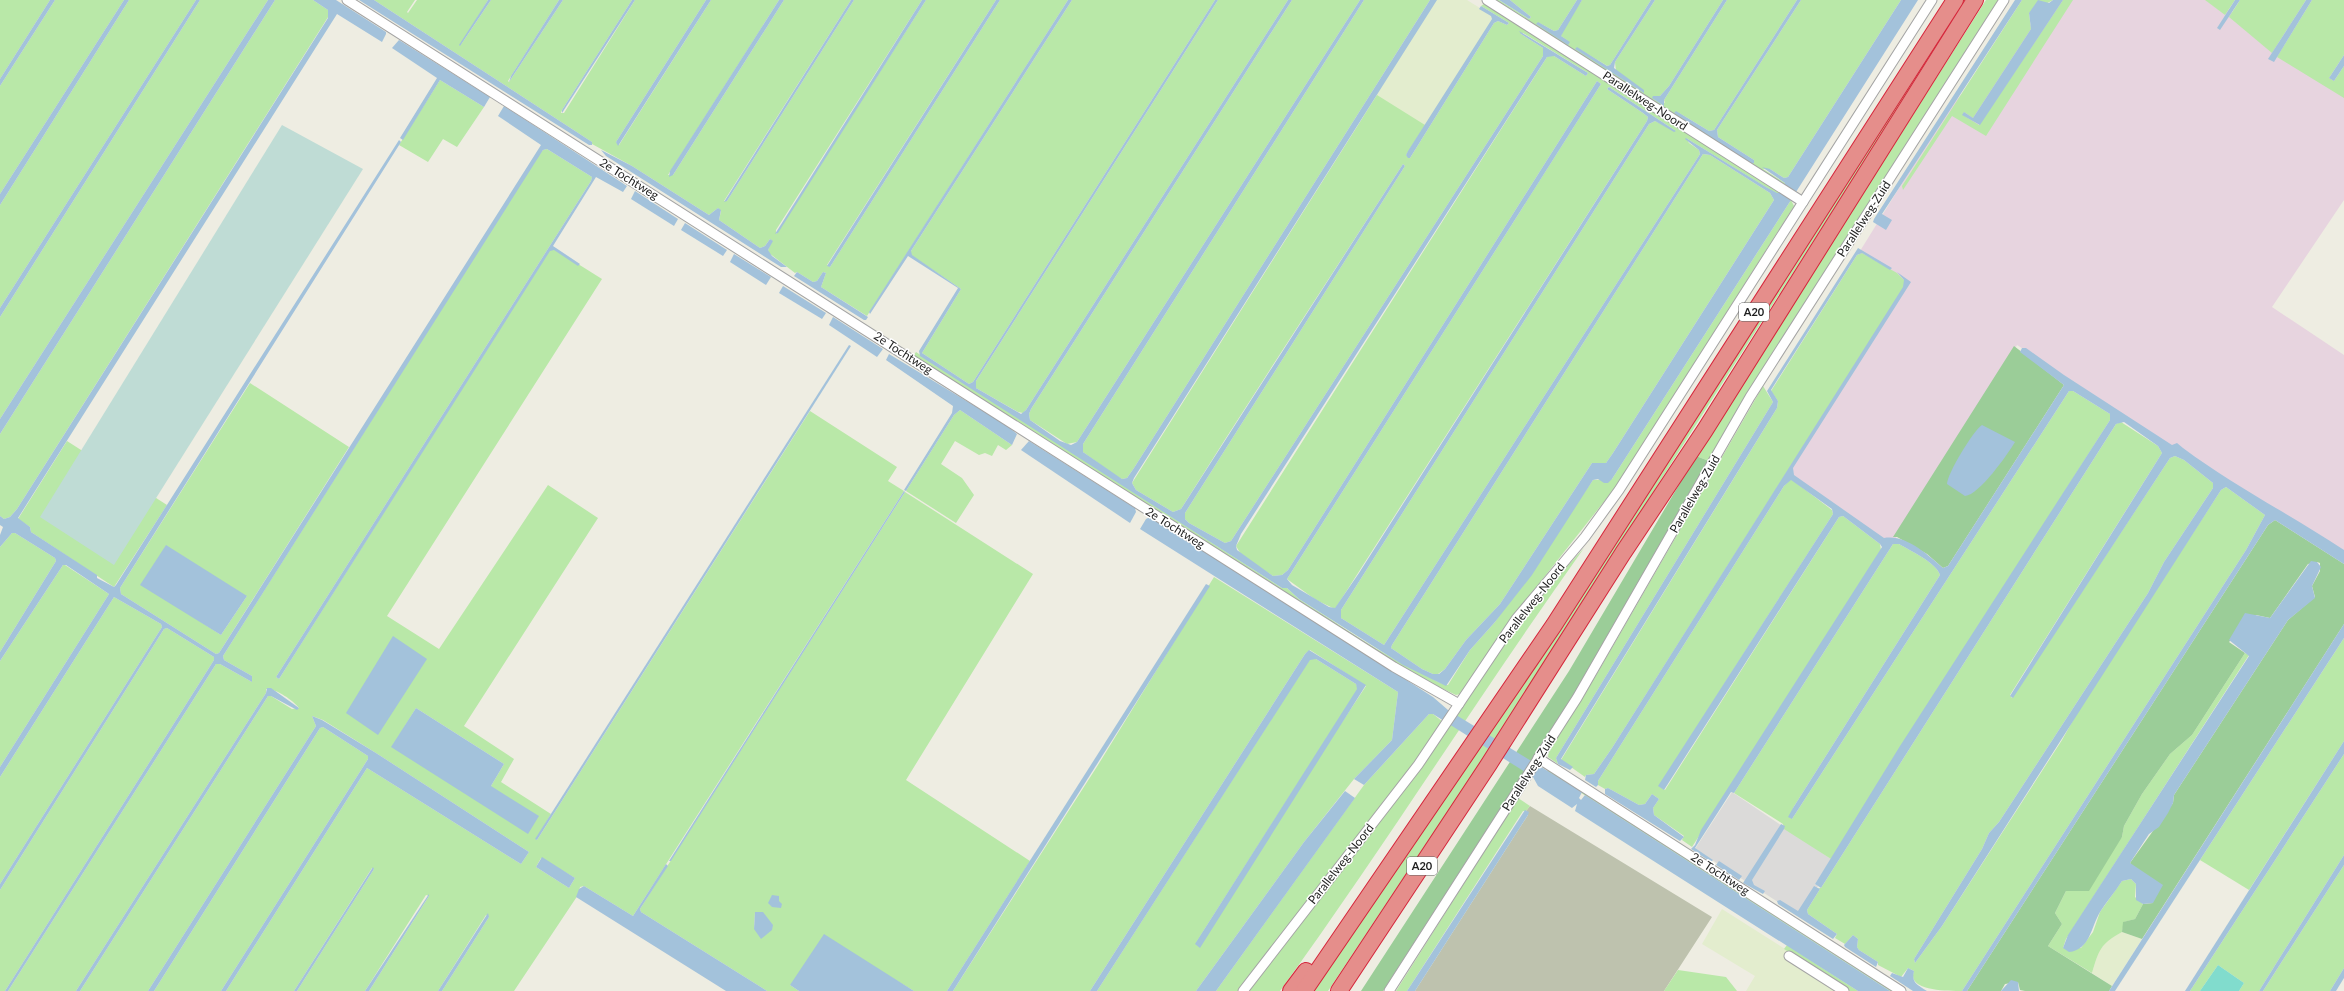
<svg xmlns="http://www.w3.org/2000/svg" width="2344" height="991" font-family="Lato,sans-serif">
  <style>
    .residential { fill: #dbdad9 }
    .industrial { fill: #e7d4df }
    .construction { fill: #bec2ae }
    .farmland { fill: #e3edce }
    .grass { fill: #b9e8a8; fill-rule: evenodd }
    .forest { fill: #9bcd98 }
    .wetland { fill: #bfdcd5 }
    .pitch { fill: #81dccd }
    .water { fill: #a3c2db; fill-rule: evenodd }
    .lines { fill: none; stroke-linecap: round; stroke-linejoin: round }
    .minor-casing { stroke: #a4a4a4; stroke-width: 11 }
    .motorway-casing { stroke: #d5263b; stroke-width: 18 }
    .minor { stroke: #fff; stroke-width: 9 }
    .motorway { stroke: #e58e8b; stroke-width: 16 }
    .labels { text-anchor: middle; stroke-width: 3; stroke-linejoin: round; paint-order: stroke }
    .shield { fill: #fff; stroke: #616161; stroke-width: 1 }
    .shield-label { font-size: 11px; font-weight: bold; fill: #1d1d1d }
    .street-label { font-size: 12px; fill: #1d1d1d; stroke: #fff }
  </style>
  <rect width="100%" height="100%" fill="#eeede2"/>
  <path class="residential" d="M1732 792 1831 859 1815 884 1818 886 1800 916 1695 849Z"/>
  <path class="industrial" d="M2055 0H2214L2344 87V200L2272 307 2344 355V558L2017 345 1894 541 1882 540 1789 473 1860 251 1950 106Z"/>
  <path class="construction" d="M1530 806 1712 917 1664 991H1415L1528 815 1526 811Z"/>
  <g class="farmland">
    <path d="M1434 0H1467L1496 18 1414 147 1361 115Z"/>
    <path d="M1722 909 1851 991H1746L1755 976 1702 944Z"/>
    <path d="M2122 932 2142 939 2112 986 2092 973 2098 953 2107 940Z"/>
  </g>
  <g class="grass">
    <path d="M0 0H50L0 79Z"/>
    <path d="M55 0H124L0 194V86Z"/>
    <path d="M129 0H196L0 308V205Z"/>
    <path d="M200 0H268L0 419V317Z"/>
    <path d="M275 0H313L328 10 330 14 17 509 10 517 4 519 0 516V434Z"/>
    <path d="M374 0H415L407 12 408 13 417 0H488L460 46 491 0H559L508 81 509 82 563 0H632L562 110 561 113H564L635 0H706L616 142 619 145 711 0H779L668 175H673L784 0H851L724 201H727L854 0H922L776 230V234L926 0H996L827 265 830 267 1000 0H1068L867 316 821 287 826 273 823 272 817 281 813 282 797 272 795 273 769 253 768 250 772 241 770 239 765 246 760 248 719 220 721 211 718 208 709 215 632 166 592 144V142Z"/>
    <path d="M1072 0H1215L973 382 969 384 922 353 961 289 911 255V251Z"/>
    <path d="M1218 0H1288L1026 410 1023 413 1018 412 976 388V381Z"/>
    <path d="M1292 0H1360L1077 442 1067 444 1030 420 1029 414 1031 409Z"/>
    <path d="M1364 0H1430L1134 468 1127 478 1122 479 1116 476 1083 452V444Z"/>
    <path d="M1492 0H1499L1529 19 1531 17 1510 0H1577L1558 30 1554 31 1538 22 1570 42 1561 36 1562 30 1582 0H1651L1610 65 1607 66 1576 47 1616 71 1615 62 1655 0H1723L1669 86 1660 96H1653L1665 103 1664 100 1727 0H1797L1714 130 1709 131 1676 111 1754 163V160L1718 137 1717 130 1801 0H1901L1788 177 1784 178 1770 169H1763L1785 183V187Z"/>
    <path d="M1961 0H1967L1484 757 1328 991H1313L1581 596Z"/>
    <path d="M1986 0H1999L1761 373 1709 461 1696 456Z"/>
    <path d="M2022 0H2053L2029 13 2031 29 1973 118 1964 112 1963 115 1979 125 2063 0H2073L1986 136 1952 116 1903 190 1902 186Z"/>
    <path d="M2205 0H2235L2225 15Z"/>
    <path d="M2240 0H2306L2272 53 2229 17Z"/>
    <path d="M2312 0H2344V55L2329 78 2334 81 2344 66V98L2277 57Z"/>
    <path d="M1487 2 1782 192 1777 194 1686 138 1689 143 1699 150 1700 154 1384 645 1341 618V610L1649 124 1655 121 1676 131 1609 87 1607 89 1643 113 1648 117 1647 121 1335 609 1316 600 1287 579 1594 95 1601 84 1597 81 1288 570 1282 575 1273 576 1242 556 1236 546 1547 57 1549 55 1554 56 1586 76 1588 73 1523 33 1521 34 1543 48V56L1231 541 1225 543 1189 523 1185 519V513L1405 166 1403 164C1329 279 1254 393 1181 509L1173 512 1136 490 1132 483 1377 95 1425 125 1406 155 1410 158 1494 23 1498 21 1507 25 1509 23 1481 6Z"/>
    <path d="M440 80 484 107 457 147 443 139 428 162 399 145Z"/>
    <path d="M547 149 592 177 591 181 276 677 279 679 551 247 602 279 387 616 439 649 548 485 598 518 464 726 514 759 501 782 551 814 536 839 537 840 810 411 897 467 888 481 904 491 633 916 584 886 580 887 578 895 514 991H442L489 917 486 915 438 991H369L429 896 426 895 365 991H297L374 869 372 868 294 991H226L367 768 521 864 529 852 376 753 323 720 312 716 316 726 148 991H80L268 696H271L292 709 299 708C293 700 275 688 266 689V693L76 991H8L216 664H220L252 682V676L224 660 223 656 538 156 543 150ZM416 708 504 764 491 786 392 747ZM541 858 575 878 569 888 536 867Z"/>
    <path d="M1703 154 1710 155 1770 193 1774 200 1613 453 1606 463H1592L1500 604 1466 640 1445 669 1438 674H1433L1422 669 1391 648 1392 645Z"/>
    <path d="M1791 200 1794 206 1618 484 1507 624 1460 694 1456 695 1407 672 916 359 914 355 916 352 919 354 1282 588H1287L1299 599C1341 625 1381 655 1426 675 1434 679 1439 684 1448 685L1470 650 1495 622 1593 480 1612 479Z"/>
    <path d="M1862 253 1897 273 1904 280V287L1612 748 1594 774 1586 775 1585 777 1561 760 1777 408 1778 401 1771 391 1857 255Z"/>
    <path d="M250 383 349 447 219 653 216 654 121 594 120 588ZM247 596 221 635 187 613Z"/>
    <path d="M1763 386 1773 402 1556 758 1558 764 1548 757 1549 750 1598 672Z"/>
    <path d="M2069 391H2073L2110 414V420L1831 859 1784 829 1783 824 1734 793 1893 544H1899C1909 550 1937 563 1940 575L1793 808 1792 819Z"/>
    <path d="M960 410 1012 445 1006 450 998 445 992 456 985 453 979 455 955 441 941 464 962 478 974 495 956 523 906 491 954 415Z"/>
    <path d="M2121 422 2158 446 2162 453 2010 695 2012 698 2170 458 2175 456 2184 460 2213 483V488L2164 562 2148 593 1999 822 1989 833 1982 849 1914 959 1915 963 1942 926 2062 740 2085 699 2221 490 2226 487 2265 515 2246 550 1962 991C1947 991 1906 991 1914 971L1908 968 1901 977 1878 965V962L1859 950 1857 947 1858 939 1853 935 1845 944 1835 938 1837 934 1808 914 1807 910 1820 889 1818 888H1821L2116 424Z"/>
    <path d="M67 441 167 505 114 587 31 532 30 527 18 519Z"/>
    <path d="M1791 479 1832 510 1833 514 1659 786 1665 790 1839 517 1843 516 1880 544 1881 550 1692 847 1682 840 1684 836 1654 815 1653 808 1659 799 1652 794 1645 804 1639 805 1608 788 1605 789 1598 785V781L1784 486Z"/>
    <path d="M905 492 1033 574 906 780 1030 861 947 991H914L889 976 790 985 799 991H767L641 912 640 909ZM755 912 772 930 754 929Z"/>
    <path d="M12 533H15L55 558 56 561 0 652V547Z"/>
    <path d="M1584 548C1480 694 1385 846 1280 991H1249L1419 771 1516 625 1537 599Z"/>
    <path d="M63 565H65L109 594 0 767V661Z"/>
    <path d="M1214 577 1398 692 1392 740 1354 779 1304 842 1196 991H1097L1310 659H1316L1356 684 1358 689 1195 944 1366 686 1310 650 1305 654 1090 991H953L1098 765Z"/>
    <path d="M114 597 161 624 162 627 0 884V777Z"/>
    <path d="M167 628 214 657V660L5 991H0V890L164 629Z"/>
    <path d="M2344 638V741L2249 890 2200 860Z"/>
    <path d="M2245 653 2249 655 2066 939 2063 948H2081L2093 932 2100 912 2122 881 2131 879 2136 884 2135 897 2143 904 2135 919 2124 922 2122 932C2100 944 2099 950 2092 973L2048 946 2062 924 2055 913 2066 891 2122 837 2124 826 2142 794 2170 754 2192 735Z"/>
    <path d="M1429 714H1433L1443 722 1415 763 1238 991H1216L1364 785Z"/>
    <path d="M323 727 368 756V759L221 991H154L320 728Z"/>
    <path d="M2344 754V855L2259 991H2239L2244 983 2218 965 2200 991H2190Z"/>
    <path d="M1550 770 1895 991H1890L1547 771Z"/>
    <path d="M1518 798 1530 806 1526 811H1523L1407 991H1396Z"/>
    <path d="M2344 865V968L2330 991H2263Z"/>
    <path d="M1787 945 1858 991H1850L1784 949Z"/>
    <path d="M1678 970 1726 977 1737 991H1664Z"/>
  </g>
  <g class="forest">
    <path d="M2014 346 2064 385 1948 566 1943 568 1927 554 1897 537H1893Z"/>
    <path d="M1696 456 1709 461 1582 682 1383 991H1361L1569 671Z"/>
    <path d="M2275 520 2344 564V624L2142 939 2122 932 2123 922 2135 919 2143 904 2153 903 2130 863 2173 803 2174 795 2288 620 2315 597 2312 586 2320 571V563L2317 562 2308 564 2270 618 2256 615 2229 642 2245 653 2192 735 2170 754 2142 794 2124 826 2122 837 2089 891H2066L2055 913 2062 924 2048 946 2112 986 2109 991H2025L2020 990 2018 982 2005 984 2001 991H1967L2268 525Z"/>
  </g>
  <path class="wetland" d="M282 125 363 169 114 565 40 517Z"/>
  <path class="pitch" d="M2218 965 2244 983 2239 991H2200Z"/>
  <g class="water">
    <path d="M50 0H55L0 86V79Z"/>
    <path d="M124 0H129L0 205V194Z"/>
    <path d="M196 0H200L0 317V308Z"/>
    <path d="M268 0H275L0 434V419Z"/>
    <path d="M313 0H336L386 32V34L382 42 337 14 18 518 30 527 31 532 97 575V578L114 587 116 585 399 140 401 142 120 588 121 594 216 654 219 653 541 145 498 116 504 106 627 186 623 192 596 177 553 246 580 264 578 266 554 250 550 251 279 679 276 677 591 181 592 177 547 149 543 150 223 656 224 660 252 676V682L220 664H216L8 991H5L214 660V657L167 628 164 629 0 890V884L162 627 161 624 114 597 0 777V767L109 594 66 565H63L0 661V652L56 561 55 558 15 533H12L0 547V535L3 527 0 525V516L4 519 10 517 17 509 328 18V10Z"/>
    <path d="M359 0H374L592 142V145H589Z"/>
    <path d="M488 0H491L460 46 459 45Z"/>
    <path d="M559 0H563L509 82 511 76Z"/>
    <path d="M632 0H635L562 113V110Z"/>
    <path d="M706 0H711L618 146 616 142Z"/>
    <path d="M779 0H784L673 175 669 177 670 171Z"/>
    <path d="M851 0H854L727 201 724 202Z"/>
    <path d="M922 0H926L778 233 775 234Z"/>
    <path d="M996 0H1000L830 267 827 266Z"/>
    <path d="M1068 0H1072L911 251 912 255 961 289 922 353 969 384 973 382 1215 0H1218L976 381V388L1021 414 1026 410 1288 0H1292L1031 409 1029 414 1030 420 1060 441 1071 445 1077 442 1360 0H1364L1083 444V452L1122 479 1127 478 1134 468 1430 0H1437L1134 478 1132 483 1136 490 1173 512 1181 509 1403 164 1405 166 1185 513V519L1189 523 1225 543 1231 541 1543 56V48L1521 34 1519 31 1588 73 1586 76 1554 56 1547 57 1241 534 1236 546 1237 550 1273 576 1282 575 1288 570 1597 81 1601 84 1287 579 1292 585 1329 607 1335 608 1359 573 1647 121 1648 117 1643 113 1607 89 1609 87 1676 131 1674 132 1655 121 1649 124 1341 610V618L1384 645 1700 154 1699 150 1685 139 1686 138 1766 187 1777 193 1782 192 1785 183 1762 167 1770 169 1784 178 1788 177 1901 0H1918L1796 192 1789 197 1791 200 1612 479 1608 483H1604L1598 479 1593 480 1532 575 1495 622 1470 650 1446 686 1403 665 1299 599 1287 588H1282L920 356 919 351 958 288 908 256 870 314 869 312ZM1703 154 1710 155 1770 193 1774 200 1613 453 1606 463H1592L1500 604 1466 640 1445 669 1439 674H1433L1422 669 1391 648 1392 645Z"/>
    <path d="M1499 0H1510L1531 17 1529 19Z"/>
    <path d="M1577 0H1582L1561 36 1570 42 1568 45 1536 24 1538 22 1554 31 1558 30Z"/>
    <path d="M1651 0H1655L1615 62 1614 68 1644 90V93L1575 49 1577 47 1607 66 1610 65Z"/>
    <path d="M1723 0H1727L1664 100V106L1652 98 1653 96H1660L1669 86Z"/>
    <path d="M1797 0H1801L1717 130 1718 137 1754 160V163H1751L1674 113 1676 111 1709 131 1714 130Z"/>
    <path d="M2015 0H2022L1882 214 1892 220 1886 230 1873 222 1874 219Z"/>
    <path d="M2038 0 2049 3 2053 0H2063L1980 125 1962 115 1964 112 1973 118 2031 29 2029 13Z"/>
    <path d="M2235 0H2240L2220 30 2217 28Z"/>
    <path d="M2306 0H2312L2274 62 2268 59Z"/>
    <path d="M1481 6 1509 23 1507 25 1498 21 1494 23 1410 158H1408L1406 155 1408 151 1492 19 1491 16 1479 9Z"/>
    <path d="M399 40 490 97 484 107 440 80 403 140 400 138 437 78 392 48Z"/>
    <path d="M2344 55V66L2334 81 2329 78Z"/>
    <path d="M601 150 632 166 709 215 718 208 721 210 719 220 760 248 765 246 770 239 773 241 768 250 772 256 787 267H781L606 156Z"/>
    <path d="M635 191 678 219 674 226 631 199Z"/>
    <path d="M685 223 727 250 723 256 681 230Z"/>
    <path d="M1858 248 1892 268 1890 270 1862 253 1857 255 1771 390 1778 401 1777 408 1561 759 1573 767 1570 770 1558 764 1556 758 1773 402 1767 391Z"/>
    <path d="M734 254 771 277 766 285 730 262Z"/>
    <path d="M797 272 813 282 817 281 823 272 826 273 821 287 868 317 866 320H864L794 276Z"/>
    <path d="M1897 272 1911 282 1793 468 1794 475 1884 538C1906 534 1928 555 1943 568L1948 566 2064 385 2020 352 2022 348H2026L2064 375 2172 445 2177 443 2183 448C2234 486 2291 515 2344 550V564L2275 520 2268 525 1967 991H1962L2246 550 2265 515 2226 487 2221 490 1942 926 1915 963 1914 959 1982 849 1989 833 1999 822 2148 593 2164 562 2213 488V483L2184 460 2175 456 2170 458 2013 698 2010 696 2162 453 2158 446 2124 422 2116 424 1821 888 1815 884 1900 746 2110 420V414L2073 391H2069L1792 819 1788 817 1793 808 1940 575C1937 563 1909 550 1899 544H1893L1734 793 1731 792 1695 848 1713 860 1711 862 1691 849 1695 845 1701 830 1882 547 1880 544 1843 516 1839 517 1664 790 1658 786 1833 514 1832 509 1791 480 1784 486 1598 781V785L1596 787 1585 780 1586 775 1594 774 1612 748 1903 287 1904 280Z"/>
    <path d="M783 286 826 313 822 319 779 293Z"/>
    <path d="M833 317 883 349 877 357 829 325Z"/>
    <path d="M849 345 851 346 537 840 535 839Z"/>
    <path d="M889 354 1006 425 1017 434 1012 445 960 410 954 415 906 491 904 490 952 413 953 406 886 360Z"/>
    <path d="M1982 425 2015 442C2008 454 1979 495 1965 496L1947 484C1947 474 1973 431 1982 425Z"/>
    <path d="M1029 441 1135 508 1136 512 1130 523 1021 450Z"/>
    <path d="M904 491 905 492 671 861H669Z"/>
    <path d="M1150 517 1433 697 1448 710 1582 792 1579 798 1581 800 1585 795 1890 991H1858L1575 811 1577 804 1572 808 1538 786 1533 777 1433 714H1429L1364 785 1354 779 1392 740 1398 692 1140 529 1146 519Z"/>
    <path d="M166 545 247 596 221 635 140 585Z"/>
    <path d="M2311 561 2317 562 2321 567 2312 586 2315 598 2288 620 2174 795 2173 803 2168 813 2159 827 2149 834 2130 863 2163 885 2153 903 2143 904 2136 900V884L2131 879 2122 881C2115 892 2107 901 2100 912 2091 927 2090 950 2069 952L2063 948 2068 935 2249 656 2229 640 2245 613 2270 618Z"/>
    <path d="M1206 584 1210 586 953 991H947Z"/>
    <path d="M2344 624V638L2115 991H2109Z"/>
    <path d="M393 636 427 659 378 735 346 713Z"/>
    <path d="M1309 650 1366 685 1200 948 1195 944 1357 689 1356 684 1316 659 1310 660 1097 991H1090L1305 654Z"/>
    <path d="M267 688H271L299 708 297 710 271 696H268L80 991H76L266 693Z"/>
    <path d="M416 708 504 764 491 786 539 816 528 834 391 747Z"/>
    <path d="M312 716 322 720 376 753 529 852 521 864 367 768 226 991H221L368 759V756L323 727 320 728 154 991H148L316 726Z"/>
    <path d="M2344 741V754L2190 991H2185Z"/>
    <path d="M1608 788 1639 805 1645 804 1652 794 1659 799 1653 808 1654 815 1684 837 1680 841 1605 794V789Z"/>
    <path d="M1345 791 1355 798 1216 991H1196L1304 842Z"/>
    <path d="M1525 810 1529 812 1528 815 1415 991H1407Z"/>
    <path d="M1781 824 1785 826 1784 829 1752 880 1754 885 1765 891 1763 894 1743 883Z"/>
    <path d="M2344 855V865L2263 991H2259Z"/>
    <path d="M542 857 575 878 569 888 536 867Z"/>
    <path d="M1719 861 1742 876 1739 880 1716 865Z"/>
    <path d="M666 864 668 866 640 909 641 912 767 991H726L576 897 579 889 584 886 633 916Z"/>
    <path d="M373 867 374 869 297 991H294Z"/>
    <path d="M1814 886 1820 889 1807 910 1808 914 1837 934 1833 939 1778 904 1777 901 1780 900 1798 911Z"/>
    <path d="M429 894V896L369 991H365Z"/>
    <path d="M772 895 779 896V901L782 904 781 908 772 907 768 903Z"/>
    <path d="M755 912H763L773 925 772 930 761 939 754 929Z"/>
    <path d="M488 913 489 917 442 991H438Z"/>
    <path d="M824 934 914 991H799L790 985Z"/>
    <path d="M1853 935 1858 939 1857 947 1859 950 1878 962 1876 967 1845 947 1844 945Z"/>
    <path d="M1908 968 1914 971C1911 983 1918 985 1927 991H1913L1890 976 1892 973 1903 977Z"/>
    <path d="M2344 968V978L2336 991H2330Z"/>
    <path d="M2011 980 2018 982 2019 991H2001Z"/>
  </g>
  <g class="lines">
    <g class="minor-casing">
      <g id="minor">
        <path d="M347 0 1394 667 1459 704"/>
        <path d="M1487 0 1803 202"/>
        <path d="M1538 758 1901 991"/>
        <path d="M1789 956 1844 991"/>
        <path d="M1243 991 1418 765 1516 619 1585 537 1619 490 1932 0"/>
        <path d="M1389 991 1577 698 1750 397 2004 0"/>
      </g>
    </g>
    <g class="motorway-casing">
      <g id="motorway">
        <path d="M1291 991 1306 971"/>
        <path d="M1304 991 1554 625 1955 0"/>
        <path d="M1339 991 1489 764 1623 553 1705 430 1975 0"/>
      </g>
    </g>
    <use href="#minor" class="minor"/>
    <use href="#motorway" class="motorway"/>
  </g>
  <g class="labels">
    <g class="shield">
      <rect x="1739" y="303" width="30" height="18" rx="3"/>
      <rect x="1407" y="857" width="30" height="18" rx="3"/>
    </g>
    <g class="shield-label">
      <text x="1754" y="316">A20</text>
      <text x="1422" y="870">A20</text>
    </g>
    <g class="street-label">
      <text transform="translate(1645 101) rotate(33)" y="4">Parallelweg-Noord</text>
      <text transform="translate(629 179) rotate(32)" y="4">2e Tochtweg</text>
      <text transform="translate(1864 219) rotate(-57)" y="4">Parallelweg-Zuid</text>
      <text transform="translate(903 353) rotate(33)" y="4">2e Tochtweg</text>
      <text transform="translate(1695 494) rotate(-60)" y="4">Parallelweg-Zuid</text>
      <text transform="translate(1175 528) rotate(32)" y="4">2e Tochtweg</text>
      <text transform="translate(1532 603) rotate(-52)" y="4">Parallelweg-Noord</text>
      <text transform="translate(1529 773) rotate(-57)" y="4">Parallelweg-Zuid</text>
      <text transform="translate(1341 864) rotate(-52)" y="4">Parallelweg-Noord</text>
      <text transform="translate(1720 874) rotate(33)" y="4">2e Tochtweg</text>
    </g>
  </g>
</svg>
